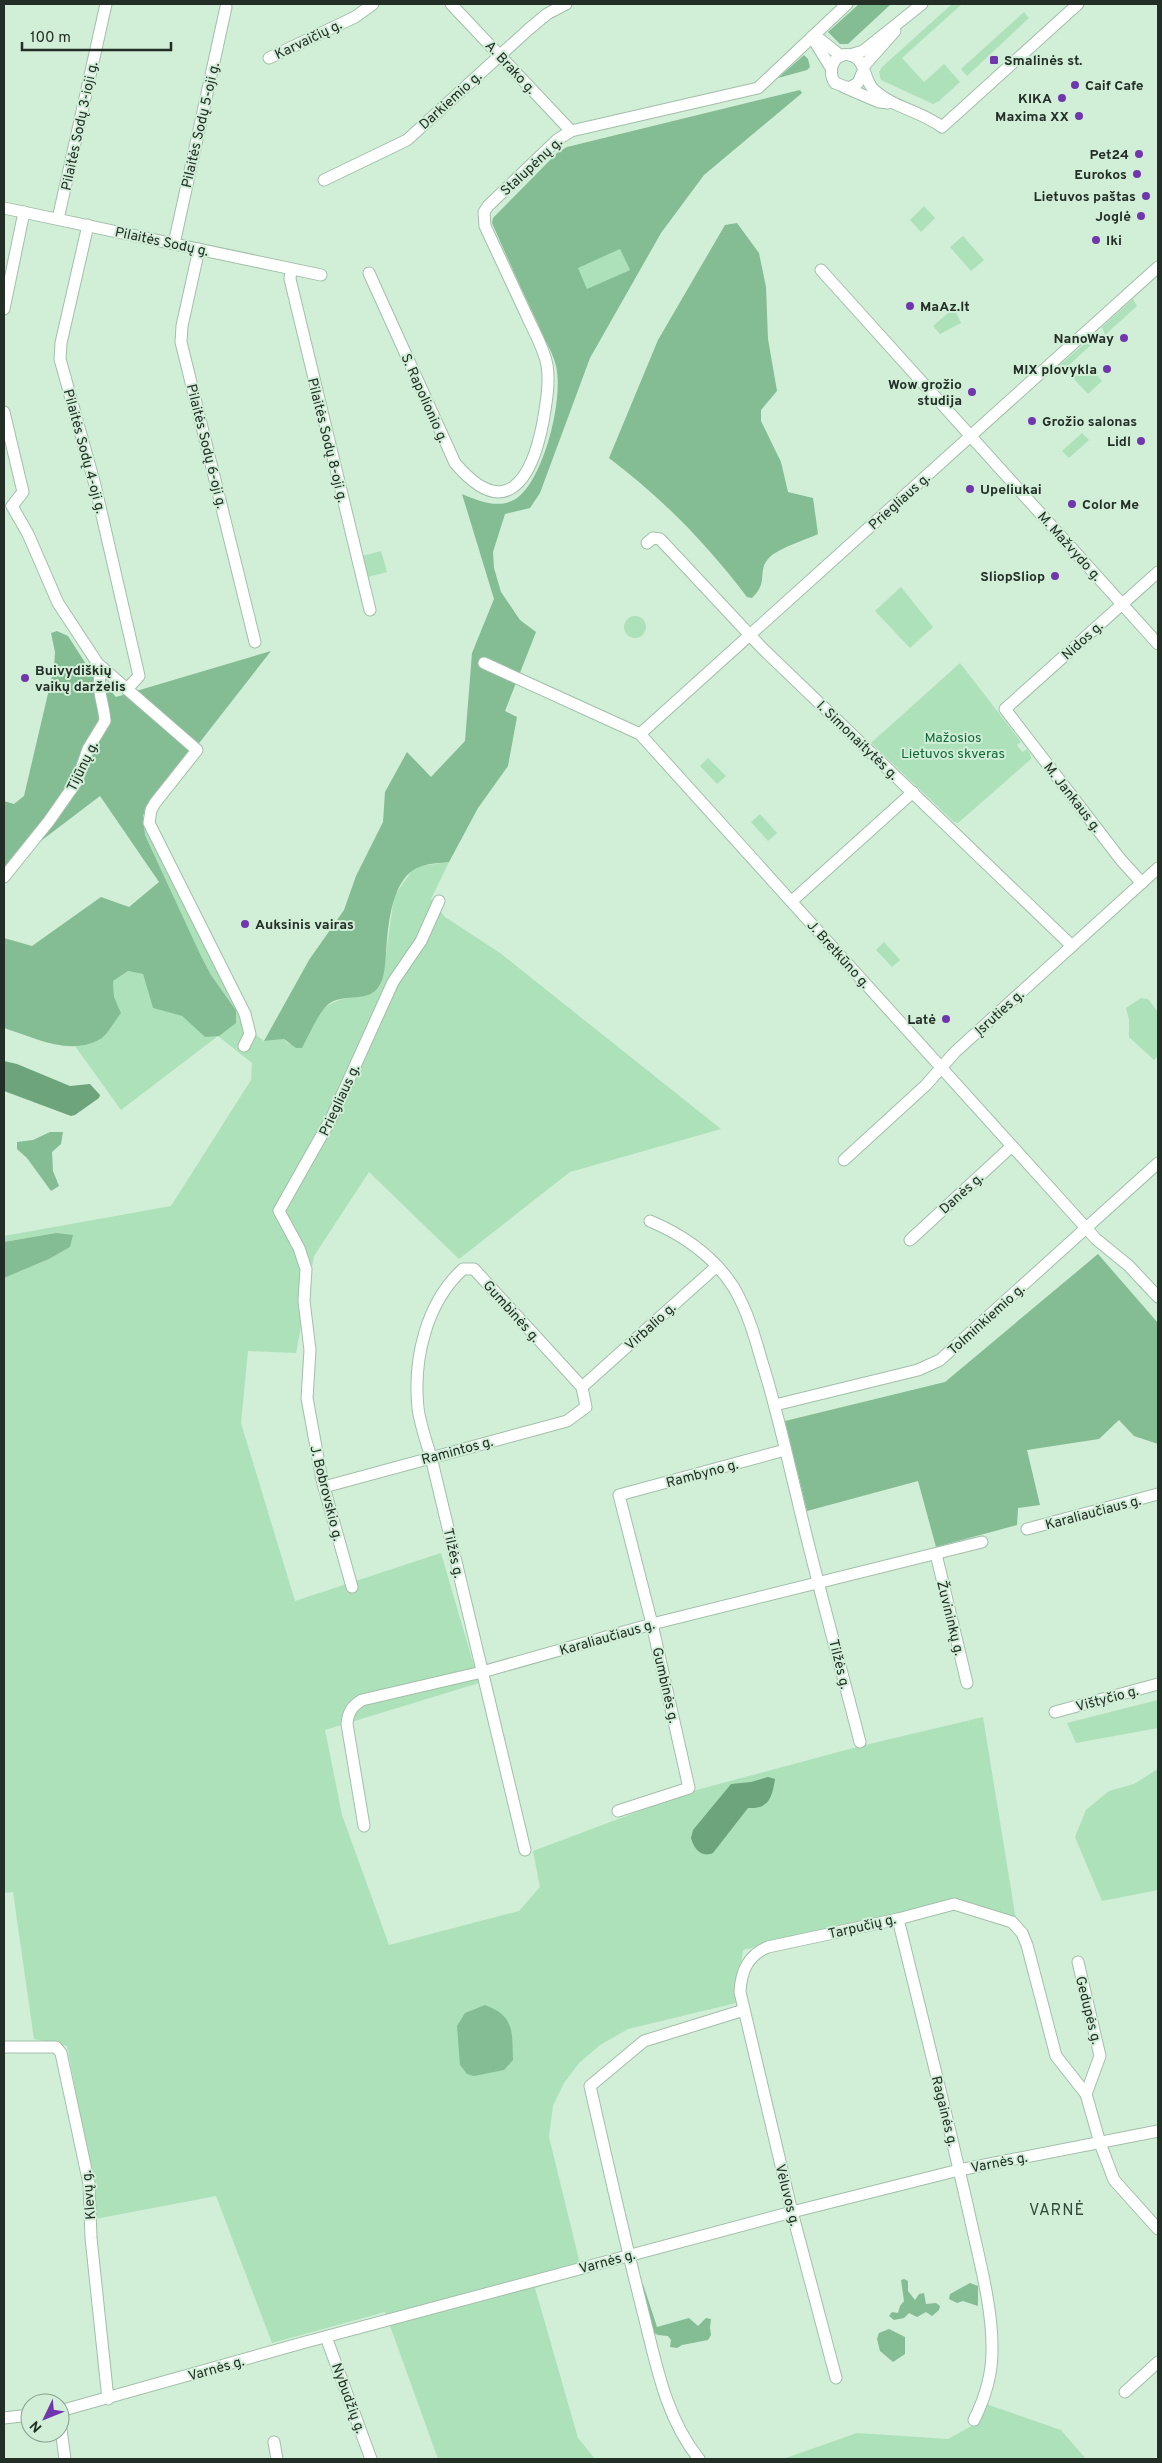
<svg xmlns="http://www.w3.org/2000/svg" width="1162" height="2463" font-family="Overpass,sans-serif">
  <style>
    .green { fill: #ade1ba }
    .forest { fill: #84bc93; fill-rule: evenodd }
    .water { fill: #6da47c }
    .lines { fill: none; stroke-linecap: round; stroke-linejoin: round }
    .minor-casing { stroke: #a2bfa9; stroke-width: 13 }
    .minor { stroke: #fff; stroke-width: 11 }
    .poi-dot { fill: #7036ad; stroke: #d1eed7; stroke-width: 2 }
    .labels { text-anchor: middle; stroke-width: 4; stroke-linejoin: round; paint-order: stroke }
    .street-label { font-size: 14px; fill: #232e26; stroke: #d1eed7 }
    .poi-label { font-size: 14px; font-weight: bold; fill: #232e26; stroke: #d1eed7; text-anchor: end }
    .park-label { font-size: 14px; fill: #116937; stroke: #d1eed7 }
    .quarter-label { font-size: 16px; letter-spacing: 1px; fill: #314a38; stroke: #d1eed7 }
  </style>
  <rect width="100%" height="100%" fill="#d1eed7"/>
  <g class="green">
    <path d="M952 4H962L902 58 924 82 944 64 960 82 939 101 933 104 881 80 879 72 882 67Z"/>
    <path d="M1024 12 1029 18 967 76 961 69Z"/>
    <path d="M924 206 935 218 921 232 910 220Z"/>
    <path d="M963 236 984 260 971 271 950 247Z"/>
    <path d="M620 249 630 270 587 290 577 268Z"/>
    <path d="M1133 299 1137 306 1105 335 1102 327Z"/>
    <path d="M954 308 961 323 940 334 933 326Z"/>
    <path d="M1088 341 1093 343 1058 375 1056 368Z"/>
    <path d="M1088 365 1102 381 1088 394 1073 378Z"/>
    <path d="M1082 433 1089 440 1069 458 1062 451Z"/>
    <path d="M381 551 387 572 368 577 362 556Z"/>
    <path d="M901 587 933 627 910 648 875 611Z"/>
    <circle cx="635" cy="627" r="11"/>
    <path d="M960 663 1021 742 1017 745 1022 752 1027 749 1031 756V759L958 823 954 822 871 743Z"/>
    <path d="M708 758 726 776 717 784 700 766Z"/>
    <path d="M760 814 777 833 768 841 751 822Z"/>
    <path d="M143 815 244 1026 264 1041 284 1039 288 1044C312 1021 325 996 361 997L384 969 394 896 412 871 421 866 449 862 431 899 445 917 500 953 721 1129 570 1172 459 1259 369 1172 314 1256 296 1353 248 1351 241 1423 295 1601 441 1553 479 1683 325 1730 342 1815 389 1945 519 1911 540 1887 533 1851 693 1791 857 1747 983 1717 1016 1920 998 1912 952 1900 743 1950 736 2003 628 2029 600 2045 579 2063 564 2083 553 2106 549 2137 582 2272 535 2288 578 2438 595 2459H438L385 2312 272 2343 216 2196 95 2219 93 2181 67 2046 34 2039 13 1892 4 1893V1278L49 1259 70 1247 56 1233 4 1242V1236L171 1206 251 1080 252 1063 218 1036 121 1110 75 1046 100 1040 114 997 113 981 128 971 143 974 153 1008 182 1016 205 1037 236 1009 211 975 201 956 145 835Z"/>
    <path d="M884 942 900 960 892 967 876 950Z"/>
    <path d="M1141 998 1148 999 1158 1012V1056L1154 1060 1129 1037V1020L1126 1008Z"/>
    <path d="M1158 1700V1728L1076 1743 1067 1723Z"/>
    <path d="M1158 1769V1890L1102 1901 1075 1837 1086 1810 1109 1791 1134 1784Z"/>
    <path d="M986 2404 1061 2430 1086 2459H783L857 2433 948 2439 975 2424Z"/>
  </g>
  <g class="forest">
    <path d="M859 4H891L848 44H840L828 32Z"/>
    <path d="M804 55 808 59 810 67 807 70 778 78Z"/>
    <path d="M800 90 802 93 704 175 661 233 590 358 540 493 530 508 505 514 493 552 494 568 501 592 520 620 536 632 505 711 517 717 508 766 478 808 449 862C440 863 431 863 422 866 391 875 388 926 386 953 385 963 385 977 379 986 369 1003 346 993 330 1003 320 1009 308 1037 302 1048H296L284 1039 264 1041 309 960 344 910 356 876 383 822 385 792 407 752 431 777 465 741 472 653 494 599 462 494C479 501 500 510 517 498 544 479 564 398 556 366 553 352 543 338 538 324 522 291 507 257 492 223L493 218 557 153 567 147ZM620 249 630 270 587 289 578 268Z"/>
    <path d="M737 223 759 253 766 287 768 339 777 391 761 410V421L781 462 788 492 813 498 818 534C805 540 776 549 768 559 757 572 769 582 752 598L747 597C707 544 662 498 609 458L658 340 725 225Z"/>
    <path d="M57 631 68 636 86 664 116 697 271 651 143 815 145 835 201 956 211 975 236 1010V1023L219 1036 205 1037 182 1016 153 1008 143 974 128 971 113 981 114 997 121 1013C115 1020 107 1036 99 1040 68 1056 33 1037 4 1028V938L32 946 101 897 129 907 159 882 100 796 4 869V801L14 804 24 796 54 668 55 652 51 633Z"/>
    <path d="M50 1132H63L61 1144 52 1152 53 1171 59 1186 51 1191 27 1158 17 1149V1142L33 1140Z"/>
    <path d="M56 1233 73 1235 70 1247 49 1259 4 1278V1242Z"/>
    <path d="M1098 1254 1158 1323V1444L1134 1436 1119 1420 1099 1439 1027 1450 1040 1505 1018 1508 1017 1525 936 1547 918 1481 807 1511 785 1421 945 1382Z"/>
    <path d="M485 2005C515 2016 512 2032 513 2060L504 2070 474 2076 467 2074 460 2065 457 2026 465 2013Z"/>
    <path d="M904 2279 908 2281V2291L915 2300 919 2294 924 2293 926 2304 936 2303 940 2306 939 2310 932 2316 926 2312 917 2317 909 2313 904 2318 894 2320 889 2316 892 2312 898 2313 900 2306 904 2301 901 2280Z"/>
    <path d="M639 2283 643 2284 657 2327 689 2318 698 2326 706 2318 711 2319 710 2328 711 2335 708 2340 682 2345 677 2348 670 2347 671 2340 668 2336 658 2335 652 2332Z"/>
    <path d="M970 2283 978 2286V2306L963 2301 957 2303 949 2299 950 2294Z"/>
    <path d="M889 2329 905 2337V2354L893 2362 880 2351 877 2339 879 2333Z"/>
  </g>
  <g class="water">
    <path d="M4 1061 17 1064 70 1086 90 1084 100 1095 99 1098 75 1115 71 1116 4 1091Z"/>
    <path d="M768 1777 775 1779C772 1799 768 1809 748 1808L713 1853C701 1858 694 1849 691 1838L693 1830 731 1784 751 1782Z"/>
  </g>
  <g class="lines">
    <g class="minor-casing">
      <g id="minor">
        <path d="M451 4 571 131"/>
        <path d="M812 37 831 68"/>
        <path d="M812 37 821 40 841 56"/>
        <path d="M850 55 863 51 922 4"/>
        <path d="M269 58 355 17 373 4"/>
        <path d="M863 67 895 31"/>
        <path d="M863 71 858 83 849 88 835 83C825 69 837 47 855 57 866 63 864 81 874 90 894 108 921 111 942 127L1078 4"/>
        <path d="M844 87 879 102 888 103"/>
        <path d="M324 180 407 140 529 29 547 14 566 4"/>
        <path d="M4 208 321 275"/>
        <path d="M58 219 106 4"/>
        <path d="M88 225 61 343 60 359 95 485 139 676 127 689"/>
        <path d="M174 244 226 7"/>
        <path d="M199 249 182 326 181 342 255 642"/>
        <path d="M291 270 290 279 370 610"/>
        <path d="M821 270 1158 644"/>
        <path d="M369 273 455 463C506 523 532 479 543 422 546 404 550 383 547 365 544 348 534 332 527 316 513 286 499 256 485 226L484 212 488 206 557 140 571 131 758 88 847 4"/>
        <path d="M4 309 24 212"/>
        <path d="M4 412 23 492 12 506"/>
        <path d="M12 506 28 534 58 603 98 664 197 750 155 803 151 810 149 823 245 1014 250 1034 244 1046"/>
        <path d="M647 543 653 538 660 539 762 648 1072 946"/>
        <path d="M484 663 640 734 1096 1239 1129 1266 1158 1297"/>
        <path d="M640 734 1158 267"/>
        <path d="M4 877 49 821 77 781 88 749 105 721C104 703 94 685 103 668"/>
        <path d="M1142 883 1121 860 1005 709 1158 572"/>
        <path d="M792 901 913 792"/>
        <path d="M844 1160 926 1085 955 1052 1158 868"/>
        <path d="M650 1221C683 1235 714 1256 734 1288 747 1310 755 1337 762 1362 776 1406 786 1452 797 1497 816 1579 839 1660 860 1742"/>
        <path d="M910 1240 1012 1146"/>
        <path d="M582 1387 717 1266"/>
        <path d="M775 1405 918 1370 940 1360 1158 1163"/>
        <path d="M324 1487 567 1421 586 1407 582 1387 474 1269H463C426 1303 413 1359 418 1408 420 1424 426 1441 431 1457L525 1850"/>
        <path d="M1027 1529 1158 1494"/>
        <path d="M936 1554 967 1683"/>
        <path d="M352 1587 322 1480 307 1398 310 1350 304 1301 306 1269 299 1248 279 1211 332 1117 393 982 421 941 439 901"/>
        <path d="M1055 1712 1158 1684"/>
        <path d="M618 1811 689 1788 652 1624 619 1495 785 1450"/>
        <path d="M364 1826 347 1724C348 1712 352 1706 362 1700L482 1672 652 1624 982 1542"/>
        <path d="M898 1919C922 2017 947 2115 969 2213 978 2255 993 2308 992 2351 992 2377 985 2398 974 2420"/>
        <path d="M1078 1962 1100 2056 1086 2094 1100 2143 1114 2180 1158 2229"/>
        <path d="M4 2047H56L61 2053 89 2184 91 2238 108 2399"/>
        <path d="M326 2337 371 2459"/>
        <path d="M836 2378 792 2212 740 1992C741 1971 748 1955 768 1947L898 1919 954 1904 1012 1922 1022 1933 1027 1945 1056 2056 1086 2094"/>
        <path d="M1125 2392 1158 2362"/>
        <path d="M60 2411 302 2343 792 2212 959 2170 1158 2131"/>
        <path d="M4 2418 30 2415"/>
        <path d="M60 2422 65 2459"/>
        <path d="M274 2442 277 2459"/>
        <path d="M699 2459C665 2417 656 2363 643 2312 624 2237 607 2161 590 2086L644 2041 744 2010"/>
      </g>
    </g>
    <use href="#minor" class="minor"/>
  </g>
  <g class="poi-dot">
    <rect x="989" y="55" width="10" height="10" rx="2.5"/>
    <circle cx="1075" cy="85" r="5"/>
    <circle cx="1062" cy="98" r="5"/>
    <circle cx="1079" cy="116" r="5"/>
    <circle cx="1139" cy="154" r="5"/>
    <circle cx="1137" cy="174" r="5"/>
    <circle cx="1146" cy="196" r="5"/>
    <circle cx="1141" cy="216" r="5"/>
    <circle cx="1096" cy="240" r="5"/>
    <circle cx="910" cy="306" r="5"/>
    <circle cx="1124" cy="338" r="5"/>
    <circle cx="1107" cy="369" r="5"/>
    <circle cx="972" cy="392" r="5"/>
    <circle cx="1032" cy="421" r="5"/>
    <circle cx="1141" cy="441" r="5"/>
    <circle cx="970" cy="489" r="5"/>
    <circle cx="1072" cy="504" r="5"/>
    <circle cx="1055" cy="576" r="5"/>
    <circle cx="25" cy="678" r="5"/>
    <circle cx="245" cy="924" r="5"/>
    <circle cx="946" cy="1019" r="5"/>
  </g>
  <g class="labels">
    <g class="street-label">
      <text transform="translate(308 39) rotate(-26)" y="5">Karvaičių g.</text>
      <text transform="translate(511 67) rotate(47)" y="5">A. Brako g.</text>
      <text transform="translate(450 100) rotate(-42)" y="5">Darkiemio g.</text>
      <text transform="translate(200 125) rotate(-77)" y="5">Pilaitės Sodų 5-oji g.</text>
      <text transform="translate(79 126) rotate(-78)" y="5">Pilaitės Sodų 3-ioji g.</text>
      <text transform="translate(531 166) rotate(-43)" y="5">Stalupėnų g.</text>
      <text transform="translate(162 241) rotate(12)" y="5">Pilaitės Sodų g.</text>
      <text transform="translate(425 398) rotate(66)" y="5">S. Rapolionio g.</text>
      <text transform="translate(328 440) rotate(76)" y="5">Pilaitės Sodų 8-oji g.</text>
      <text transform="translate(207 446) rotate(76)" y="5">Pilaitės Sodų 6-oji g.</text>
      <text transform="translate(85 451) rotate(75)" y="5">Pilaitės Sodų 4-oji g.</text>
      <text transform="translate(899 501) rotate(-42)" y="5">Priegliaus g.</text>
      <text transform="translate(1070 546) rotate(48)" y="5">M. Mažvydo g.</text>
      <text transform="translate(1082 640) rotate(-42)" y="5">Nidos g.</text>
      <text transform="translate(858 740) rotate(44)" y="5">I. Simonaitytės g.</text>
      <text transform="translate(82 766) rotate(-64)" y="5">Tijūnų g.</text>
      <text transform="translate(1073 797) rotate(52)" y="5">M. Jankaus g.</text>
      <text transform="translate(839 954) rotate(48)" y="5">J. Bretkūno g.</text>
      <text transform="translate(999 1012) rotate(-42)" y="5">Įsruties g.</text>
      <text transform="translate(339 1100) rotate(-65)" y="5">Priegliaus g.</text>
      <text transform="translate(961 1193) rotate(-42)" y="5">Danės g.</text>
      <text transform="translate(512 1311) rotate(48)" y="5">Gumbinės g.</text>
      <text transform="translate(986 1319) rotate(-42)" y="5">Tolminkiemio g.</text>
      <text transform="translate(650 1326) rotate(-42)" y="5">Virbalio g.</text>
      <text transform="translate(457 1450) rotate(-15)" y="5">Ramintos g.</text>
      <text transform="translate(702 1473) rotate(-15)" y="5">Rambyno g.</text>
      <text transform="translate(327 1493) rotate(76)" y="5">J. Bobrovskio g.</text>
      <text transform="translate(1093 1512) rotate(-15)" y="5">Karaliaučiaus g.</text>
      <text transform="translate(454 1553) rotate(77)" y="5">Tilžės g.</text>
      <text transform="translate(951 1618) rotate(76)" y="5">Žuvininkų g.</text>
      <text transform="translate(607 1637) rotate(-16)" y="5">Karaliaučiaus g.</text>
      <text transform="translate(840 1664) rotate(76)" y="5">Tilžės g.</text>
      <text transform="translate(666 1685) rotate(77)" y="5">Gumbinės g.</text>
      <text transform="translate(1107 1698) rotate(-15)" y="5">Vištyčio g.</text>
      <text transform="translate(862 1926) rotate(-13)" y="5">Tarpučių g.</text>
      <text transform="translate(1089 2010) rotate(76)" y="5">Gedupės g.</text>
      <text transform="translate(945 2111) rotate(76)" y="5">Ragainės g.</text>
      <text transform="translate(999 2162) rotate(-11)" y="5">Varnės g.</text>
      <text transform="translate(88 2195) rotate(-95)" y="5">Klevų g.</text>
      <text transform="translate(788 2195) rotate(76)" y="5">Vėluvos g.</text>
      <text transform="translate(607 2261) rotate(-15)" y="5">Varnės g.</text>
      <text transform="translate(216 2368) rotate(-16)" y="5">Varnės g.</text>
      <text transform="translate(349 2398) rotate(70)" y="5">Nybudžių g.</text>
    </g>
    <g class="poi-label">
      <text x="1004" y="65" text-anchor="start">Smalinės st.</text>
      <text x="1085" y="90" text-anchor="start">Caif Cafe</text>
      <text x="1052" y="103">KIKA</text>
      <text x="1069" y="121">Maxima XX</text>
      <text x="1129" y="159">Pet24</text>
      <text x="1127" y="179">Eurokos</text>
      <text x="1136" y="201">Lietuvos paštas</text>
      <text x="1131" y="221">Joglė</text>
      <text x="1106" y="245" text-anchor="start">Iki</text>
      <text x="920" y="311" text-anchor="start">MaAz.lt</text>
      <text x="1114" y="343">NanoWay</text>
      <text x="1097" y="374">MIX plovykla</text>
      <text x="962" y="389">Wow grožio<tspan x="962" dy="16">studija</tspan></text>
      <text x="1042" y="426" text-anchor="start">Grožio salonas</text>
      <text x="1131" y="446">Lidl</text>
      <text x="980" y="494" text-anchor="start">Upeliukai</text>
      <text x="1082" y="509" text-anchor="start">Color Me</text>
      <text x="1045" y="581">SliopSliop</text>
      <text x="35" y="675" text-anchor="start">Buivydiškių<tspan x="35" dy="16">vaikų darželis</tspan></text>
      <text x="255" y="929" text-anchor="start">Auksinis vairas</text>
      <text x="936" y="1024">Latė</text>
    </g>
    <g class="park-label">
      <text x="953" y="742">Mažosios<tspan x="953" dy="16">Lietuvos skveras</tspan></text>
    </g>
    <g class="quarter-label">
      <text x="1057" y="2215">VARNĖ</text>
    </g>
  </g>
  <rect width="1162" height="2463" fill="none" stroke="#232e26" stroke-width="10"/>
  <g transform="translate(45 2418) rotate(227)"><circle r="24" fill="#d1eed7" stroke="#8ba190"/>
  <path d="M0-4L9 19L0 12L-9 19Z" fill="#7036ad"/>
  <text y="-8" font-size="14" font-weight="bold" text-anchor="middle" fill="#232e26">N</text>
  </g>
  <path d="M22 42v8h149v-8" fill="none" stroke="#232e26" stroke-width="2.5"/>
  <text x="30" y="42" font-size="15" fill="#232e26" stroke="#d1eed7" stroke-width="4" paint-order="stroke">100 m</text>
</svg>
